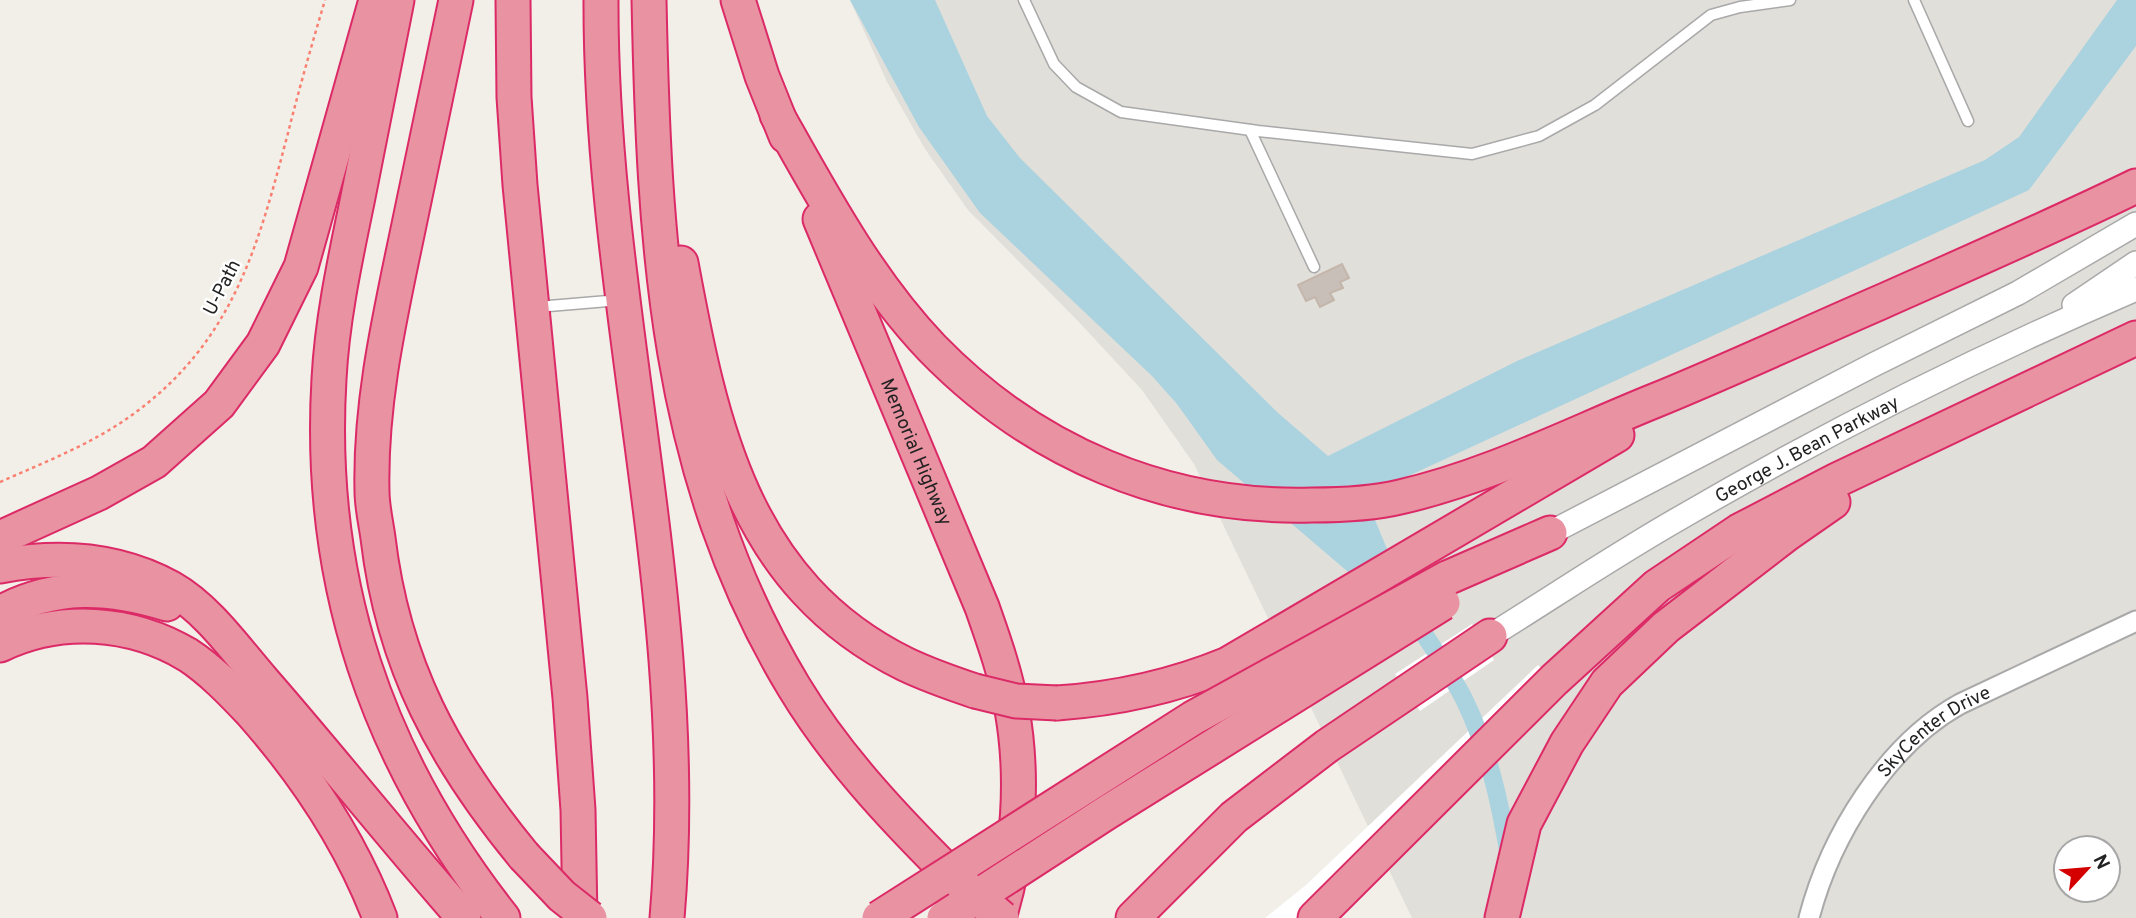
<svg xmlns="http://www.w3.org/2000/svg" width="2136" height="918" font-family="Overpass,sans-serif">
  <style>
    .airport { fill: #e1dfda; fill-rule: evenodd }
    .water { fill: #aad3df }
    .pier { fill: #fff }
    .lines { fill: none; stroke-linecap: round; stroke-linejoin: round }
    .canal { stroke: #aad3df; stroke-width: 18 }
    .building { fill: #c7bfb8; stroke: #c4b6ab; stroke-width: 2 }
    .service-casing { stroke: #a9a9a9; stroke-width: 13 }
    .minor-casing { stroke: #a9a9a9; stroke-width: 23 }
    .tertiary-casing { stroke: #a9a9a9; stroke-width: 26 }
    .motorway-casing { stroke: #dc2a67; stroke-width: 37 }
    .path { stroke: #fa8072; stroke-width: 2.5; stroke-dasharray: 3.5 3.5; stroke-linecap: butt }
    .service { stroke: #fff; stroke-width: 10 }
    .minor { stroke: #fff; stroke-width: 19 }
    .tertiary { stroke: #fff; stroke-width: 23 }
    .motorway { stroke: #e892a2; stroke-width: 33 }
    .motorway-bridge-casing { stroke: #dc2a67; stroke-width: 37; stroke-linecap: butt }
    .motorway-bridge { stroke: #e892a2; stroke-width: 33 }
    .labels { text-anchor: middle; stroke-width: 5; stroke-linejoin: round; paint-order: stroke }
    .street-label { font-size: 19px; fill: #222; stroke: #fff }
  </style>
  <rect width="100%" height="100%" fill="#f2efe9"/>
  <path class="airport" d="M850 0H2136V918H1412L1194 464 1142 390 1077 320 968 210 925 149 887 82ZM2066 848H2108V890H2066Z"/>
  <path class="water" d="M850 0H935L987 116 1020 158 1277 412 1328 456 1517 361 1985 160 2019 137 2117 0H2136V46L2029 190 1365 496 1395 568 1354 577 1217 460 1177 404 1152 376 980 213 919 127Z"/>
  <g class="pier">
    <path d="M1472 624 1494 660 1420 711 1395 674Z"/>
    <path d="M1538 665 1563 692 1325 918H1265L1306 885Z"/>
  </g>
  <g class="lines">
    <path class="canal" d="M1412 615C1429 643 1449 670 1464 699 1488 748 1500 802 1509 856"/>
  </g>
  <path class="building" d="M1342 264 1349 278 1340 282 1343 288 1330 293 1334 300 1320 307 1315 297 1306 301 1298 285Z"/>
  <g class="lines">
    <g class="service-casing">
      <g id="service">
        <path d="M1024 0 1054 64 1076 87 1121 112 1258 131 1472 154 1539 136 1595 105 1711 15 1740 7 1790 0"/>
        <path d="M1914 0 1968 121"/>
        <path d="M1250 130 1314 267"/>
        <path d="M537 307 620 300"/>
      </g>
    </g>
    <g class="minor-casing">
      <g id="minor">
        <path id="s1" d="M1809 918C1830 837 1886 745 1960 704L2136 621"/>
      </g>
    </g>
    <g class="tertiary-casing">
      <g id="tertiary">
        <path d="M2074 305 2136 263"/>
        <path d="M1550 533 1873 365 2018 293 2136 224"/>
        <path id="s2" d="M1490 636C1553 597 1615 555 1680 518 1824 434 1982 355 2136 289"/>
      </g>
    </g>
    <g class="motorway-casing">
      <g id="motorway">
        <path d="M397 0C384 67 370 135 357 202 345 260 332 320 329 379 317 583 377 758 503 918"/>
        <path d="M456 0C439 81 422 163 405 244 388 325 370 407 372 491 372 507 376 523 378 538 393 665 444 759 524 856"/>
        <path d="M513 0 514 97 520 185 570 698 578 810 580 918"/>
        <path d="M601 0C600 308 694 608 667 918"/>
        <path d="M649 0C654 241 665 474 794 687 835 755 890 814 946 870"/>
        <path d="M738 0 762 76 786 136"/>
        <path d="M777 115C822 195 868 281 932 348 1033 452 1166 509 1312 505 1341 505 1371 504 1400 497 1488 477 1570 435 1654 401 1730 370 1805 335 1881 302 1966 264 2052 227 2136 186"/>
        <path id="s3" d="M820 219 982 607C994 641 1006 675 1012 710 1024 777 1019 853 999 918"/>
        <path d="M681 263C711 425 743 584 905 664 928 675 951 683 975 691"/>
        <path d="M0 538 99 493 154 462 219 404 263 344 301 267 376 0"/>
        <path d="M0 566C59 555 118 559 171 588 208 609 236 650 264 682 332 760 396 841 464 918"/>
        <path d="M1447 578 1550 533"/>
        <path d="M0 613C55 583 109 586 167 604"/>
        <path d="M0 645C60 616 131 621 188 655 211 670 232 692 251 712 305 773 351 842 380 918"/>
        <path d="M1057 703C1117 699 1172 687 1228 664L1617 435"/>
        <path d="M1133 918 1234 817 1327 746 1490 636"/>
        <path d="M1315 918 1554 680 1657 586 1739 531 1837 480 2136 338"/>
        <path d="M1502 918 1524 824 1567 743 1607 683 1666 627 1787 534 1833 502"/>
      </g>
    </g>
    <path class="path" d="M0 482C45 462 92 444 132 415 233 342 258 247 288 133 299 89 312 44 325 0"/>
    <use href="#service" class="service"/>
    <use href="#minor" class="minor"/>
    <use href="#tertiary" class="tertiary"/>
    <use href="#motorway" class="motorway"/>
    <g class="motorway-bridge-casing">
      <g id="motorway-bridge">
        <path d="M975 691 1016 701 1057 703"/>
        <path d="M524 856 562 896 590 918"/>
        <path d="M961 883 1002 918"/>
        <path d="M879 918 1193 718 1447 578"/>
        <path d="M944 918 1106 813 1443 603"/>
      </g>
    </g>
    <use href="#motorway-bridge" class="motorway-bridge"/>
  </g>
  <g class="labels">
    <g class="street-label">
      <text transform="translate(221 287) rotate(-63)" y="7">U-Path</text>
      <text dy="7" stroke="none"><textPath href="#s2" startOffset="368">George J. Bean Parkway</textPath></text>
      <text dy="7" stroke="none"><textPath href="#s3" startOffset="252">Memorial Highway</textPath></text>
      <text dy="7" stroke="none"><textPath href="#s1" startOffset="231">SkyCenter Drive</textPath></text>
    </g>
  </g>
  <g transform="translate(2087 869) rotate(64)"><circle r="33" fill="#ffffff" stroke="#a7a7a7" stroke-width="2"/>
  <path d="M0-5L12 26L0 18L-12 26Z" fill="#d40000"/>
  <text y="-10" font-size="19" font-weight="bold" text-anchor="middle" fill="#222222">N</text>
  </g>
</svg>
